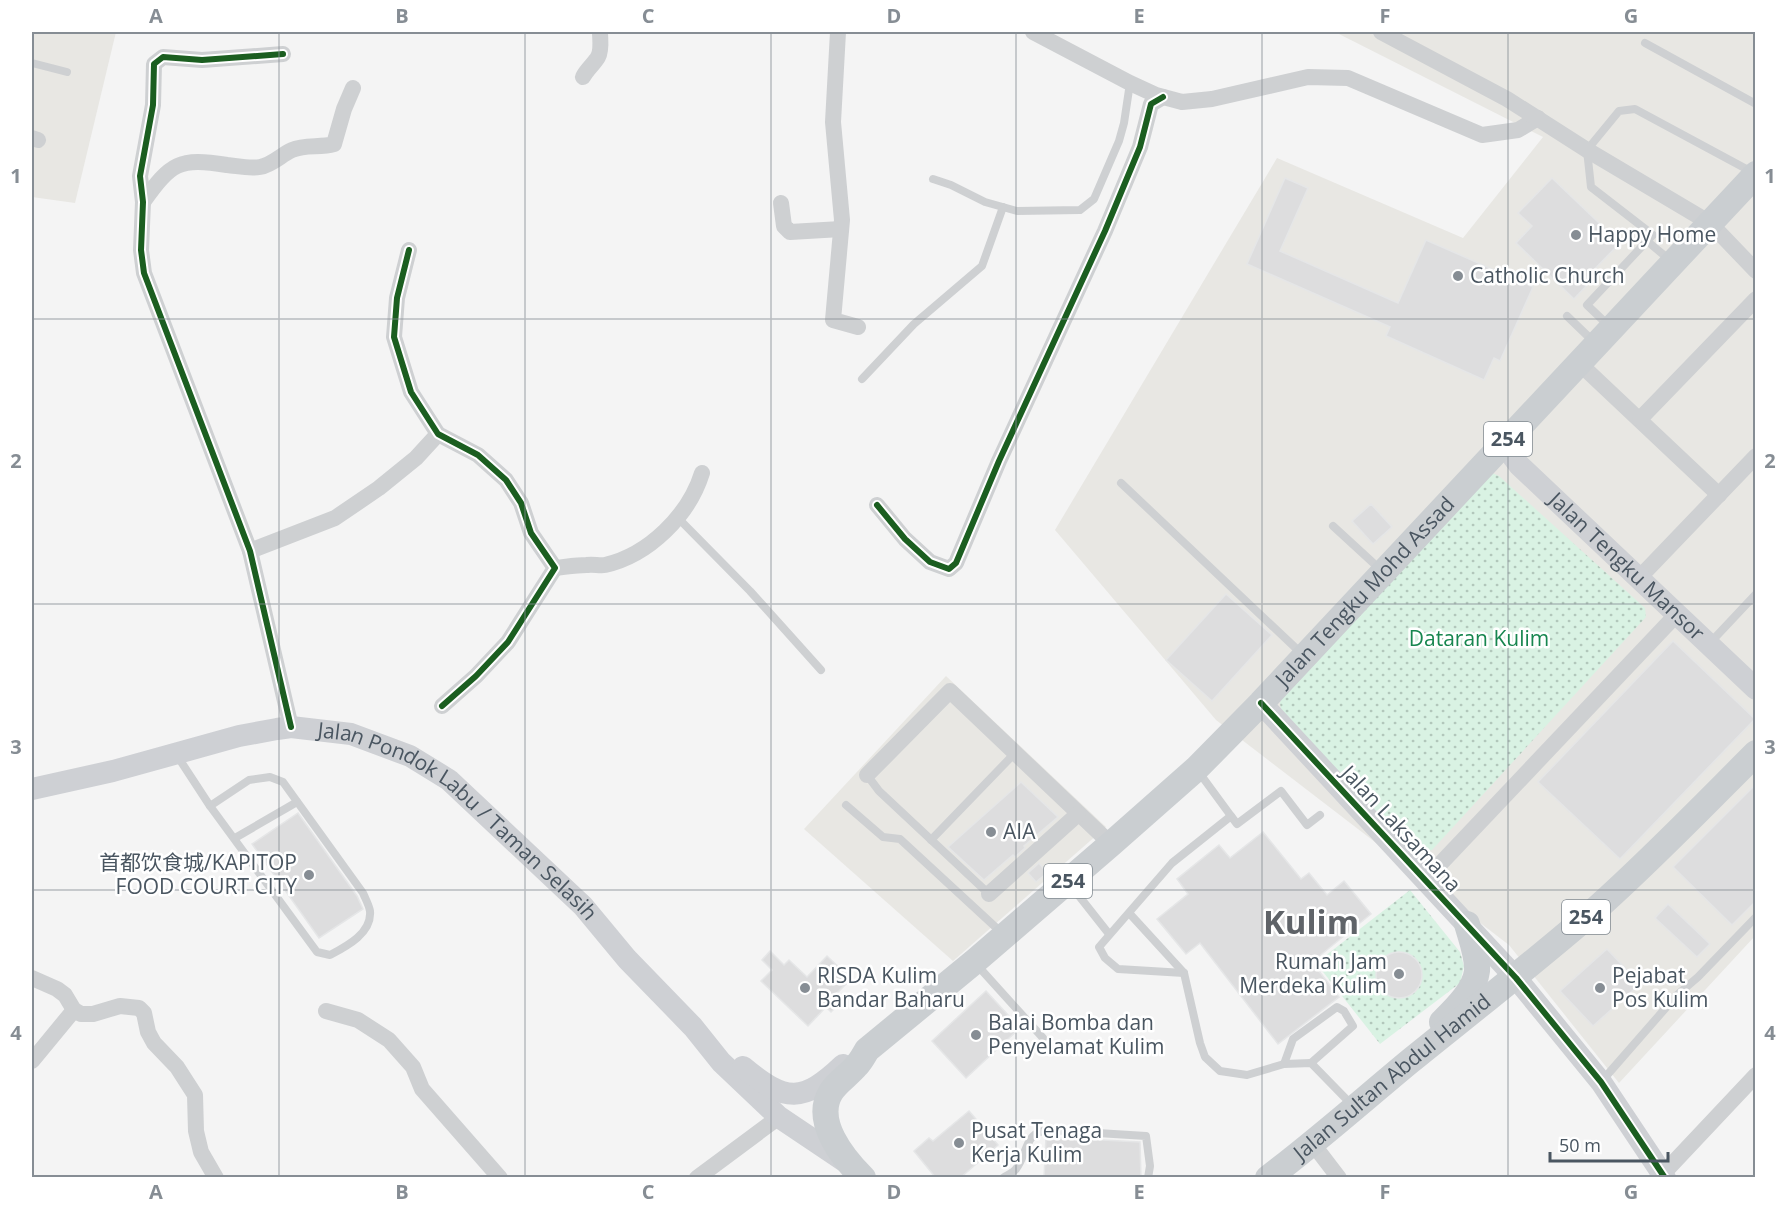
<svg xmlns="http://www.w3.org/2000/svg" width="1787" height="1209" font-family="'Open Sans','Noto Sans SC',sans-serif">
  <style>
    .commercial { fill: #e8e7e3 }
    .park { fill: url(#park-dots) }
    .building { fill: #ddddde; stroke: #e5e6e7; stroke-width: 1.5 }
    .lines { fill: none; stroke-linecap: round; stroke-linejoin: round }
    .lane { stroke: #ced0d2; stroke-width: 8 }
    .street { stroke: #ced0d2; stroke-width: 16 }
    .secondary { stroke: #ced0d4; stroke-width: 22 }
    .primary { stroke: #caced1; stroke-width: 26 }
    .cycleway-casing { stroke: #fff; stroke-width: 10 }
    .cycleway { stroke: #1b5e20; stroke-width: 6 }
    .grid { fill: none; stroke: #868d94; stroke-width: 1.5; stroke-opacity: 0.55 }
    .poi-dot { fill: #868d94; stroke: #fff; stroke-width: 2 }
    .labels { text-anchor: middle; stroke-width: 5; stroke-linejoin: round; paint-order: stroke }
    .shield { fill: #fff; stroke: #808990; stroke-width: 1.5 }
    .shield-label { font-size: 20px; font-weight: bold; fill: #4a5661 }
    .poi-label { font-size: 21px; fill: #4a5661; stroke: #fff; text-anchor: start }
    .street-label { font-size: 21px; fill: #4a5661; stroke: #fff }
    .park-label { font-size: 21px; fill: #17864f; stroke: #fff }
    .town-label { font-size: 33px; font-weight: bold; fill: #5f6368; stroke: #fff }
    .neatline { fill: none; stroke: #868d94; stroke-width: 2 }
    .grid-label { font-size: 20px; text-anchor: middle; font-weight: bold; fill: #868d94 }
  </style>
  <defs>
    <pattern id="park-dots" width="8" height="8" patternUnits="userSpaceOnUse" patternTransform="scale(1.5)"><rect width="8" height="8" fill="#d9f2e3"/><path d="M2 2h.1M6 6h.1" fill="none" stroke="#b2c7bb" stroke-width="1.8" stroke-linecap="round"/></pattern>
  </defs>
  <rect width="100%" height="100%" fill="#f4f4f4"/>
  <g class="commercial">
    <path d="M32 32H116L75 203 32 197Z"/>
    <path d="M1335 32H1755V936L1619 1083 1509 945 1216 720 1055 530 1277 158 1463 238 1543 137Z"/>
    <path d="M946 676 1106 827 953 961 804 829Z"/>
  </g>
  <g class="park">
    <path d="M1492 473 1499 476 1645 608 1646 617 1432 850 1415 853 1281 710 1280 703 1283 691Z"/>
    <path d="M1410 890 1460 952 1464 966 1460 983 1380 1044 1316 963Z"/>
  </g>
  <g class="building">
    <path d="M1285 178 1308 188 1280 251 1398 303 1426 240 1533 287 1500 361 1494 358 1484 380 1386 336 1390 327 1247 264Z"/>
    <path d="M1552 178 1620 243 1586 278 1590 282 1574 299 1516 243 1532 226 1518 213Z"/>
    <path d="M1371 504 1392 527 1373 544 1352 521Z"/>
    <path d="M1226 594 1272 635 1212 701 1166 660Z"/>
    <path d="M1673 641 1755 719 1620 859 1538 782Z"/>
    <path d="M1021 782 1058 817 1024 846 1025 848 1015 857 1013 855 984 880 948 847Z"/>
    <path d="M1755 785V902L1732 925 1673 867Z"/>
    <path d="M298 813 357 896 363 909 319 938 252 844Z"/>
    <path d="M1263 832 1301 879 1309 873 1327 895 1344 881 1371 914 1312 962 1339 997 1278 1044 1200 943 1186 954 1157 919 1188 894 1177 879 1219 845 1230 858Z"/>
    <path d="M1039 863 1047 873 1036 882 1028 873Z"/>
    <path d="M1668 904 1710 944 1697 957 1655 918Z"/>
    <path d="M1607 949 1640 984 1593 1026 1560 991Z"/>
    <path d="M770 951 784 965 789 960 807 977 827 956 851 979 835 995 842 1001 831 1012 826 1007 808 1026 761 981 772 970 762 960Z"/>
    <circle cx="1399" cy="975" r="23"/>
    <path d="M986 991 1020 1028 966 1078 932 1041Z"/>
    <path d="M969 1111 998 1145 960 1178H936L914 1151 929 1138 933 1141Z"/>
    <path d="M1046 1137 1140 1142 1141 1178H1044Z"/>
  </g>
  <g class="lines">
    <g class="lane">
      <path d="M1645 43 1756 104"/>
      <path d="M32 63 67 72"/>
      <path d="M933 179 951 185 985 202 1017 211 1080 210 1094 199 1119 141 1124 123 1130 83"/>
      <path d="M1647 241 1653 235 1591 187 1587 150 1619 111 1635 109 1752 172"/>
      <path d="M1567 316 1595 343"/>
      <path d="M1609 326 1587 305 1647 241 1671 261"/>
      <path d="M862 379 914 324 982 266 1003 207"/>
      <path d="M1121 483 1302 654"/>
      <path d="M678 518 750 591 821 670"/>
      <path d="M1333 526 1382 571"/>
      <path d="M1709 644 1756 594"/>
      <path d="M176 754 210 806"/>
      <path d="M1198 771 1231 816"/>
      <path d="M867 775 879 791 989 894"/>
      <path d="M270 777 283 782 363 893C365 898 369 905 370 911 372 933 347 946 330 955L317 952 210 806 249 780Z"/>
      <path d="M846 805 883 837 900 839 1003 934"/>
      <path d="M235 838 297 802"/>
      <path d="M931 840 1015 753"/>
      <path d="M1068 882 1109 934"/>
      <path d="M1130 914 1184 973 1200 1043 1205 1057 1220 1071 1247 1075 1284 1064 1311 1063 1352 1105"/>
      <path d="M977 965 1043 1038"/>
      <path d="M1184 973 1118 969 1105 958 1099 947 1172 863 1231 816 1237 824 1281 791 1307 825 1320 815"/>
      <path d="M1284 1064 1293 1039 1337 1007 1344 1011 1353 1026 1311 1063"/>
      <path d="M1601 1082 1677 995 1698 977 1756 917"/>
      <path d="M1003 1178C1007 1175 1013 1173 1016 1169 1028 1154 1024 1131 1049 1130L1146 1136 1150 1166 1148 1178"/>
    </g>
    <g class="street">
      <path d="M838 32 833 122 842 220 833 320 858 327"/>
      <path d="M1033 32 1130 83 1156 95 1182 102 1212 99 1308 77 1348 78 1482 135 1518 130 1538 118"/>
      <path d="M1381 32 1507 99 1587 150 1710 223 1756 271"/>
      <path d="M283 54 202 60 163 57 154 64 153 105 140 176 143 202 141 250 144 273 250 551 291 727"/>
      <path d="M583 77C587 69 594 64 598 57 602 50 600 39 600 32"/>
      <path d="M32 138 38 140"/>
      <path d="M143 202C171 163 179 157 227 165 238 166 249 169 260 167 272 165 281 155 292 150 305 144 320 148 334 144L344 109 353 88"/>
      <path d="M781 203 784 226 790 232 841 229"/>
      <path d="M409 250 397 298 394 337 411 392 438 434 478 455 506 480 521 503 531 533 555 568 508 642 476 676 442 706"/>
      <path d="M1579 363 1719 495"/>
      <path d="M1640 419 1756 299"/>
      <path d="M877 505 905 539 930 562 949 569 956 563 999 461 1105 231 1140 147 1151 104 1163 97"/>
      <path d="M250 551 335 518 379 488 416 458 438 434"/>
      <path d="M555 568C565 567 576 565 587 565 593 564 600 566 605 565 649 555 689 515 702 473"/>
      <path d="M1639 578 1756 456"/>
      <path d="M867 775 950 691 1111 844"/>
      <path d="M1425 880 1677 614"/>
      <path d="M989 894 1078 814"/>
      <path d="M32 978 57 989 65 995 74 1010 81 1014H93L120 1006 139 1008 144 1013 148 1032 154 1043 177 1067 195 1095 196 1131 201 1152 216 1178"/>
      <path d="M326 1011 358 1020 389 1040 413 1067 422 1089 500 1178"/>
      <path d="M32 1061 74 1010"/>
      <path d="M1313 1144 1339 1178"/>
      <path d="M697 1178 779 1117"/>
      <path d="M1659 1178 1756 1075"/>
    </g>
    <g class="secondary">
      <path id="s1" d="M1508 439 1507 449 1519 465 1756 689"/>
      <path d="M1261 703 1516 978 1601 1082 1665 1178"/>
      <path id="s2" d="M32 789 113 771 239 736 277 729 291 727 351 734 410 756 449 780 583 906 627 959 693 1027 721 1062 779 1117 846 1162"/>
      <path d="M743 1067C786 1103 803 1103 843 1065"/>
    </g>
    <g class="primary">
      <path d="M1442 1022C1455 1009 1475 990 1477 971 1478 956 1471 939 1467 924"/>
      <path id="s3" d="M863 1178C843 1158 813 1121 831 1092 837 1082 849 1075 857 1065 861 1061 864 1055 867 1050L974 962 1111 844 1196 769 1261 703 1756 174"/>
      <path id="s4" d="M1268 1178C1317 1141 1362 1101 1409 1062 1472 1011 1535 962 1596 909 1651 860 1703 806 1756 753"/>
    </g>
    <g class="cycleway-casing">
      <g id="cycleway">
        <path d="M283 54 202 60 163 57 154 64 153 105 140 176 143 202 141 250 144 273 250 551 291 727"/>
        <path d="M409 250 397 298 394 337 411 392 438 434 478 455 506 480 521 503 531 533 555 568 508 642 476 676 442 706"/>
        <path d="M877 505 905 539 930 562 949 569 956 563 999 461 1105 231 1140 147 1151 104 1163 97"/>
        <path d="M1261 703 1516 978 1601 1082 1665 1178"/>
      </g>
    </g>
    <use href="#cycleway" class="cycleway"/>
  </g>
  <path class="grid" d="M279 32V1178M525 32V1178M771 32V1178M1016 32V1178M1262 32V1178M1508 32V1178M32 319H1756M32 604H1756M32 890H1756"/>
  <g class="poi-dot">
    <circle cx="1576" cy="235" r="6"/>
    <circle cx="1458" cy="276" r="6"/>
    <circle cx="991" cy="832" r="6"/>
    <circle cx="309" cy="875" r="6"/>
    <circle cx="1399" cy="974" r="6"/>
    <circle cx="805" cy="988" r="6"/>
    <circle cx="1600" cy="988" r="6"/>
    <circle cx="976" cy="1035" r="6"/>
    <circle cx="959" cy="1143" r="6"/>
  </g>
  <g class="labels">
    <g class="shield">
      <rect x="1484" y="422" width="48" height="34" rx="4.5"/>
      <rect x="1044" y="864" width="48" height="34" rx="4.5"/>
      <rect x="1562" y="900" width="48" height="34" rx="4.5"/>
    </g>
    <g class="shield-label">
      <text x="1508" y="446">254</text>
      <text x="1068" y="888">254</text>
      <text x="1586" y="924">254</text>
    </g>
    <g class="poi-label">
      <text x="1588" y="242">Happy Home</text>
      <text x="1470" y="283">Catholic Church</text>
      <text x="1003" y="839">AIA</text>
      <text x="297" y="870" text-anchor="end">首都饮食城/KAPITOP<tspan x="297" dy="24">FOOD COURT CITY</tspan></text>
      <text x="1387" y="969" text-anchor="end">Rumah Jam<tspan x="1387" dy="24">Merdeka Kulim</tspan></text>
      <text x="817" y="983">RISDA Kulim<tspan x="817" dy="24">Bandar Baharu</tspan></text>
      <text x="1612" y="983">Pejabat<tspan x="1612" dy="24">Pos Kulim</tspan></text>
      <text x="988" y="1030">Balai Bomba dan<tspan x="988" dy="24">Penyelamat Kulim</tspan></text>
      <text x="971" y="1138">Pusat Tenaga<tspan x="971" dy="24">Kerja Kulim</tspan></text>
    </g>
    <g class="street-label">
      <text dy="7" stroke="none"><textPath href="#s1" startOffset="178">Jalan Tengku Mansor</textPath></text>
      <text dy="7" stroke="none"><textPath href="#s3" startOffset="832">Jalan Tengku Mohd Assad</textPath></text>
      <text dy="7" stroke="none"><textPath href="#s2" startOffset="464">Jalan Pondok Labu / Taman Selasih</textPath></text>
      <text transform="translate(1401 829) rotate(47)" y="7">Jalan Laksamana</text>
      <text dy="7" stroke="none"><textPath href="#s4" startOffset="160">Jalan Sultan Abdul Hamid</textPath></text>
    </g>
    <g class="park-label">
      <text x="1479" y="646">Dataran Kulim</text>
    </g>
    <g class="town-label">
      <text x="1311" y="934">Kulim</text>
    </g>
  </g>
  <rect width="1787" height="1209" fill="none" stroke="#ffffff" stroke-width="66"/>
  <path d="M1550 1152v9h118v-9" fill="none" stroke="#4a5661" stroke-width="3"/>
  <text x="1559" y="1152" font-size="18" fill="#4a5661" stroke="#ffffff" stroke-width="4.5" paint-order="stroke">50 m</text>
  <rect x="33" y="33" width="1721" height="1143" class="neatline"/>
  <g class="grid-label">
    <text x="156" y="23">A</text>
    <text x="402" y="23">B</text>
    <text x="648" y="23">C</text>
    <text x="894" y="23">D</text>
    <text x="1139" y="23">E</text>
    <text x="1385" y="23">F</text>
    <text x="1631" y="23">G</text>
    <text x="16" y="183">1</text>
    <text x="1770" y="183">1</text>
    <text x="16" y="468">2</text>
    <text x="1770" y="468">2</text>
    <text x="16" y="754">3</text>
    <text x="1770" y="754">3</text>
    <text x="16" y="1040">4</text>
    <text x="1770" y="1040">4</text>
    <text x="156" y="1199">A</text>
    <text x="402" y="1199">B</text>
    <text x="648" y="1199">C</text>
    <text x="894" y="1199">D</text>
    <text x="1139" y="1199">E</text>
    <text x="1385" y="1199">F</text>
    <text x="1631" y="1199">G</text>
  </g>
</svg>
